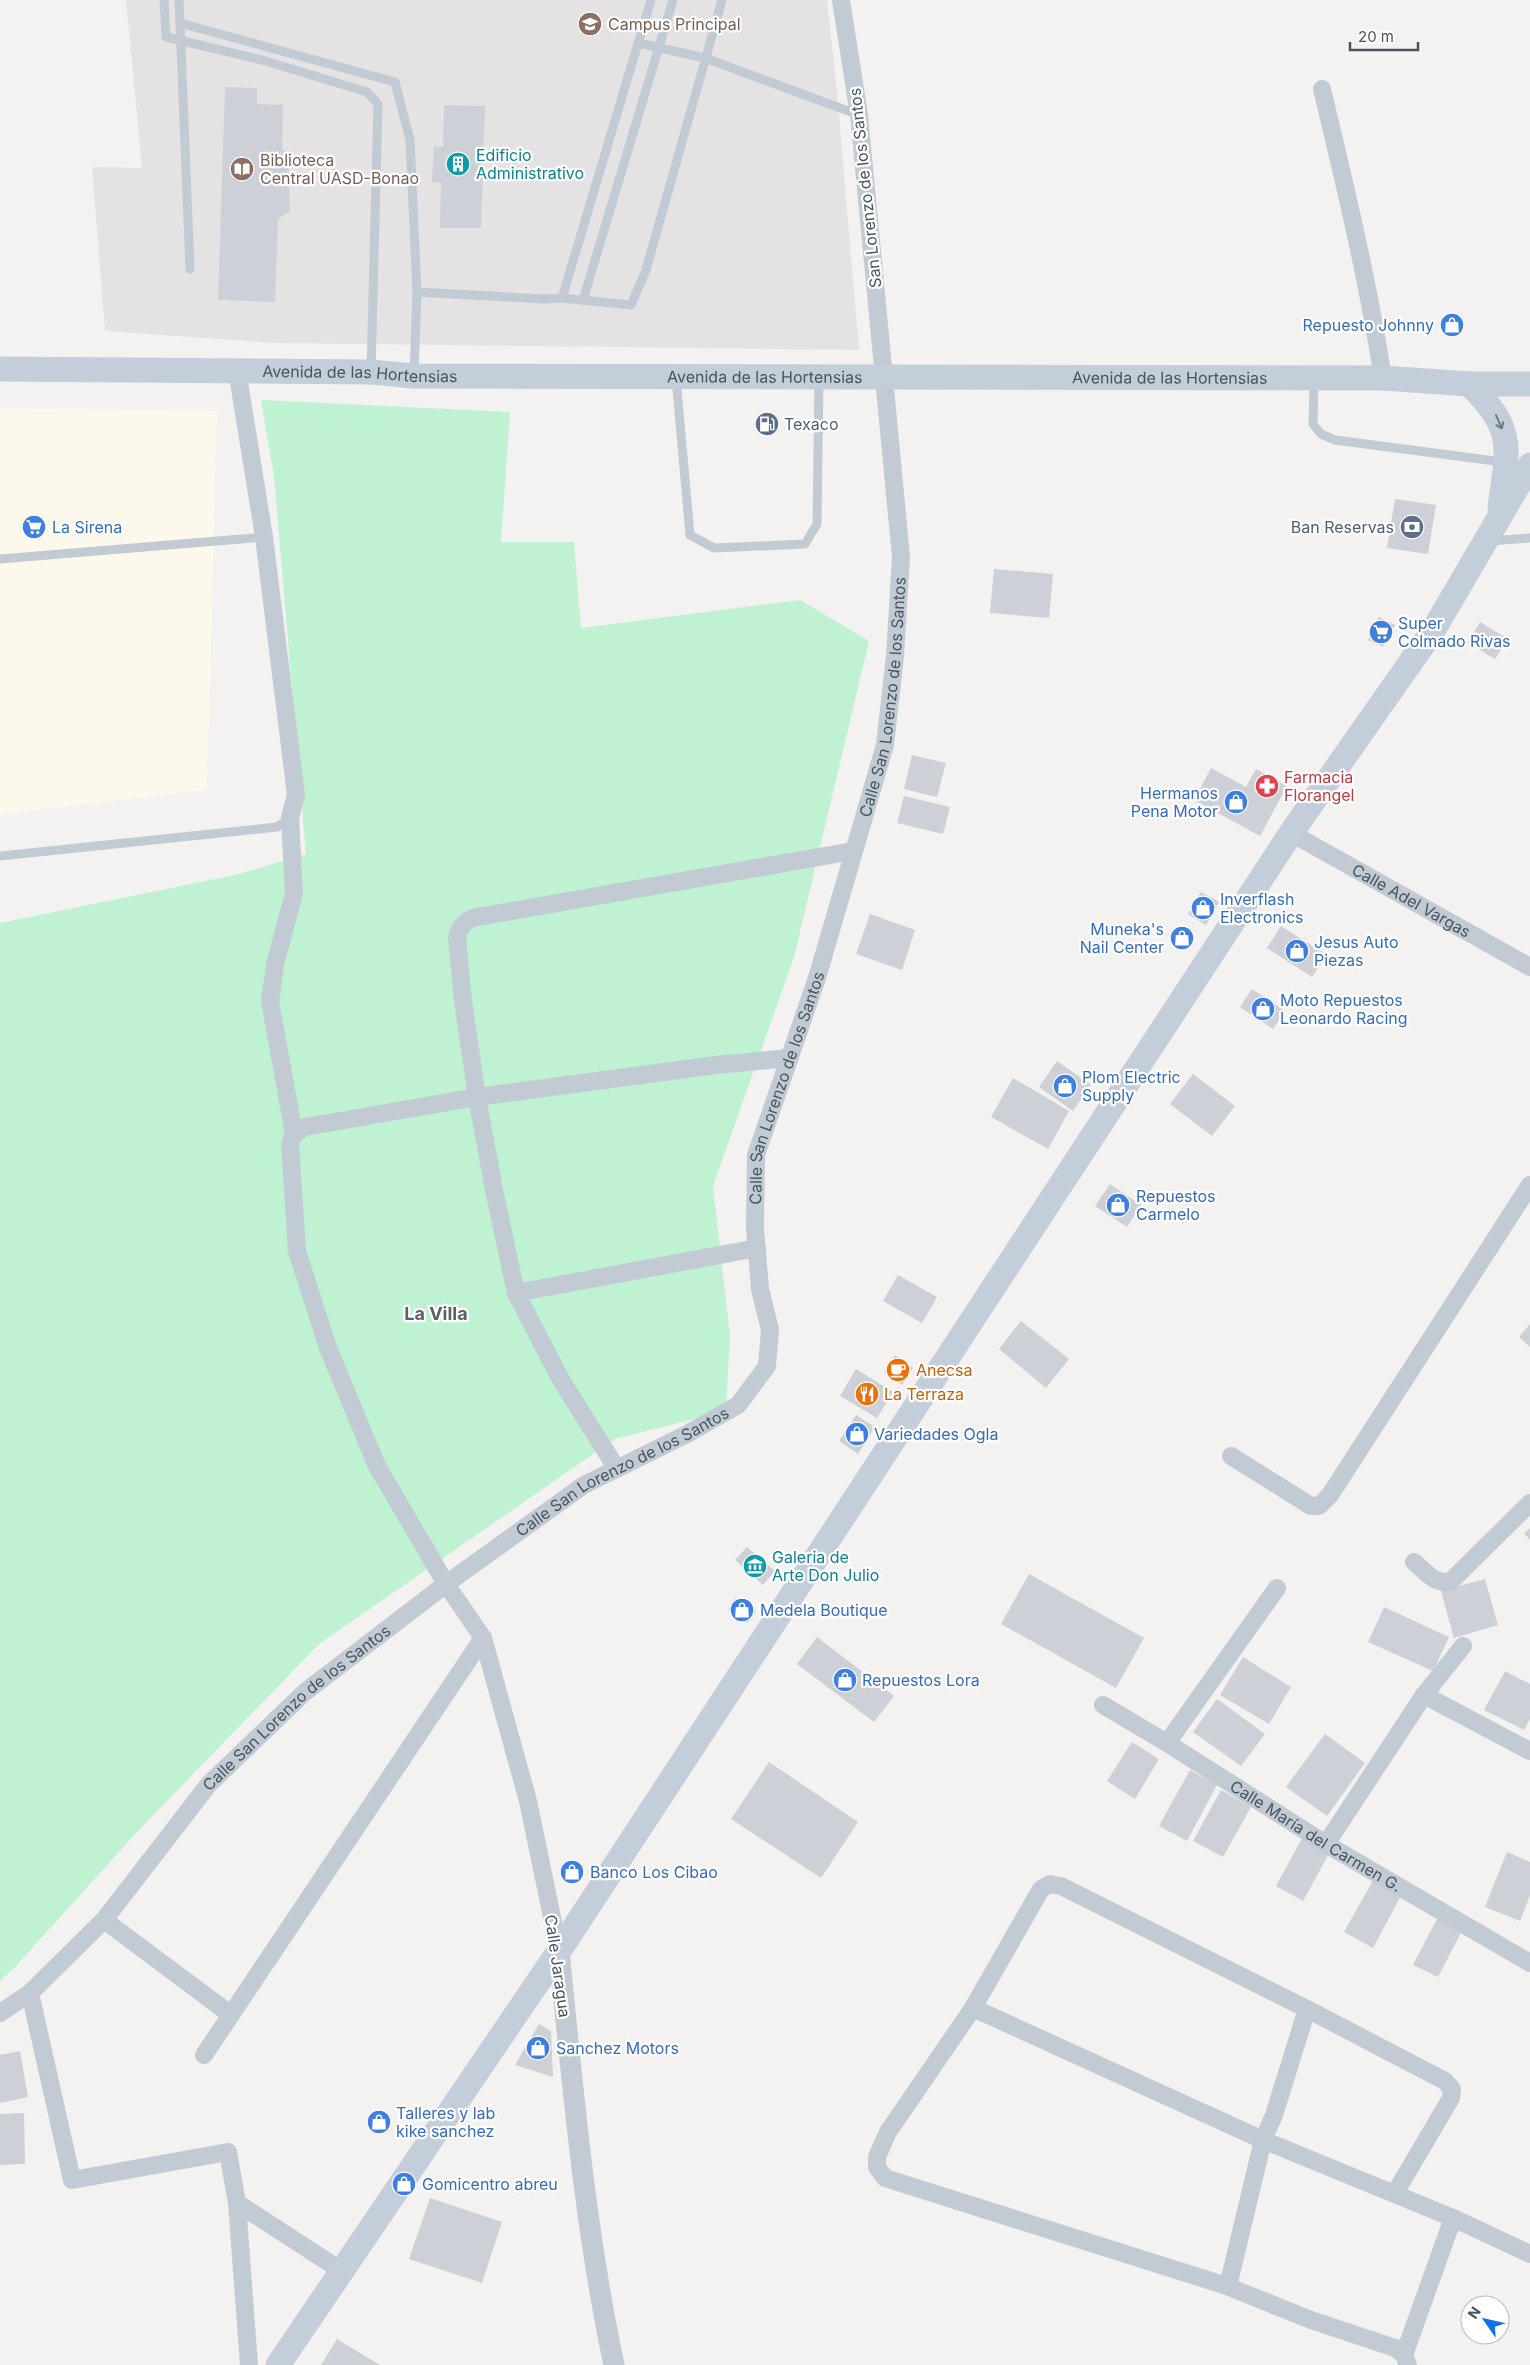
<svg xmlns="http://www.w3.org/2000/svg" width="1530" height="2365" font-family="Inter,sans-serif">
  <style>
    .commercial { fill: #fdf8ec }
    .education { fill: #e5e2e3 }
    .green { fill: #bff1d3 }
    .building { fill: #cdd0d6 }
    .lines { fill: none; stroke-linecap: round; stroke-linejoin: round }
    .service { stroke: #c2cbd3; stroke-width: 9 }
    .minor { stroke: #c2cbd3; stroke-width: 18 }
    .tertiary { stroke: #c2cbd3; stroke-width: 21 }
    .secondary { stroke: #c3ceda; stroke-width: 25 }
    .oneway { stroke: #6d7985 }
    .labels { text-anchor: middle; stroke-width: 4.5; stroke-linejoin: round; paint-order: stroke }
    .education-label { font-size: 16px; fill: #785e54; stroke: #fff; text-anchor: start }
    .culture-label { font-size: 16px; fill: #0d838f; stroke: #fff; text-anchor: start }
    .street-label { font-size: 16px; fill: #485460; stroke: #fff }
    .shop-label { font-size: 16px; fill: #366cbe; stroke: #fff; text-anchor: start }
    .service-label { font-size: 16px; fill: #4e5e75; stroke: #fff; text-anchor: start }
    .health-label { font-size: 16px; fill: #be3a42; stroke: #fff; text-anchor: start }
    .food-label { font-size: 16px; fill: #c56008; stroke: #fff; text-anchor: start }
    .neighbourhood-label { font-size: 18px; font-weight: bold; fill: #5d6166; stroke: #fff }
  </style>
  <rect width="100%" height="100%" fill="#f4f1f1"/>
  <path class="commercial" d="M0 408 217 411 207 790 0 814Z"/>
  <path class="education" d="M126 0H827L837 91 859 350 277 343 105 331 92 167 142 168Z"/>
  <path class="green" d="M261 400 510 412 501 542H574L581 628 800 600 869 641 794 957 713 1186 730 1336 726 1411 615 1439 319 1644 136 1833 15 1967 0 1981V923L235 875 306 854 274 476Z"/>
  <g class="building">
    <path d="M225 87 257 88V104L283 105 282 149 288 153 290 211 278 219 275 302 218 300Z"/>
    <path d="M444 105 485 106 481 228H440L441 183 432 182 434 146 443 147Z"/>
    <path d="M1395 499 1436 505 1428 554 1387 548Z"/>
    <path d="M994 569 1053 574 1049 618 990 613Z"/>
    <path d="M1379 617 1395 625 1383 647 1368 640Z"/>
    <path d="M1480 622 1508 639 1495 659 1468 643Z"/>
    <path d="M912 755 946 763 937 797 904 789Z"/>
    <path d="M1211 768 1246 787 1256 769 1287 786 1260 836 1194 800Z"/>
    <path d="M904 796 950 807 943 834 897 823Z"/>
    <path d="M1201 892 1219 902 1206 925 1188 914Z"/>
    <path d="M870 914 915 930 902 970 856 954Z"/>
    <path d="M1281 926 1327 955 1312 977 1267 948Z"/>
    <path d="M1178 928 1193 937 1187 949 1171 939Z"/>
    <path d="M1252 989 1285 1011 1273 1029 1240 1007Z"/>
    <path d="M1057 1061 1091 1085 1073 1111 1039 1087Z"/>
    <path d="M1193 1074 1235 1106 1212 1136 1170 1104Z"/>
    <path d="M1013 1078 1069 1111 1048 1149 991 1117Z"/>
    <path d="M1110 1184 1141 1205 1127 1227 1095 1206Z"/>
    <path d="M898 1275 937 1297 922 1323 883 1301Z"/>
    <path d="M1021 1321 1069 1359 1046 1388 999 1349Z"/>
    <path d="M1530 1324V1347L1519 1337Z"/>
    <path d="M895 1355 913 1368 902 1385 884 1372Z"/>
    <path d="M856 1369 893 1392 877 1418 840 1396Z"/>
    <path d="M856 1415 875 1427 858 1454 839 1441Z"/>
    <path d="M1530 1528V1540L1524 1533Z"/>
    <path d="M747 1547 775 1571 763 1585 735 1560Z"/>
    <path d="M1029 1574 1144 1638 1116 1688 1001 1624Z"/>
    <path d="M1485 1579 1498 1625 1454 1638 1441 1591Z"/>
    <path d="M735 1598 756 1611 748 1623 728 1610Z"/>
    <path d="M1384 1607 1449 1637 1433 1671 1368 1642Z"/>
    <path d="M817 1637 894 1696 874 1722 797 1664Z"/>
    <path d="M1243 1657 1291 1687 1269 1724 1220 1695Z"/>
    <path d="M1505 1671 1530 1684V1719L1524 1730 1484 1710Z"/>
    <path d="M1217 1699 1265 1734 1241 1766 1193 1732Z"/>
    <path d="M1325 1734 1365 1763 1327 1816 1286 1787Z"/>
    <path d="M1132 1742 1159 1759 1135 1799 1107 1781Z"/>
    <path d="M769 1762 858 1822 821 1878 731 1819Z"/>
    <path d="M1190 1770 1217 1785 1187 1841 1159 1826Z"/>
    <path d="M1221 1790 1251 1807 1223 1857 1193 1841Z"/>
    <path d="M1305 1833 1332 1848 1303 1901 1276 1886Z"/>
    <path d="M1507 1852 1530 1862V1895L1520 1921 1485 1907Z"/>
    <path d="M573 1859 584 1866 572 1885 561 1878Z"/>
    <path d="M1376 1875 1404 1890 1373 1948 1344 1932Z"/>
    <path d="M1439 1915 1464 1927 1438 1977 1413 1965Z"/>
    <path d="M539 2024 551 2031 553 2077 515 2065Z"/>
    <path d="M20 2051 28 2097 0 2103V2055Z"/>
    <path d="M24 2113 25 2164 0 2165V2114Z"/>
    <path d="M430 2198 502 2222 482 2283 409 2259Z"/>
    <path d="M337 2339 380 2365H321Z"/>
  </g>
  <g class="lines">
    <g class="service">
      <path d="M164 0 166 37 262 60 367 92 378 104 371 372"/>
      <path d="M179 0 180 23 395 82 410 140 417 292 414 375"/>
      <path d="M180 23 190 269"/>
      <path d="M638 43 705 58 859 115"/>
      <path d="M417 292 544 299 562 298 651 0"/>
      <path d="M562 298 631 305 646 270 722 0"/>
      <path d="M583 300 673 0"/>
      <path d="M676 378 690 535 714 548 805 544 817 524 819 379"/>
      <path d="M1314 380 1313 424 1321 434 1335 440 1503 462"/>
      <path d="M1490 541 1530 538"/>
      <path d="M0 559 264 537"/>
      <path d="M0 856 277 827 290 818"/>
    </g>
    <g class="minor">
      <path d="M1322 89C1345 185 1368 281 1383 378"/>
      <path d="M237 370 264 537 296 795 290 818 294 893 275 965 270 1001 294 1134"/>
      <path id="s1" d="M1291 833 1530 967"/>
      <path d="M516 1293 757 1248"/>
      <path d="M1231 1456 1311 1506H1319L1330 1495 1530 1185"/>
      <path d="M617 1469 561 1380 516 1293 494 1190 477 1097 463 1001 457 938C459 928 463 923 472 918L853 851"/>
      <path d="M1414 1562C1425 1571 1436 1586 1451 1581L1530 1503"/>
      <path d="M1424 1695 1530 1751"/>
      <path id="s2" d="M1103 1705 1167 1743 1326 1844 1530 1963"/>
      <path d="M1167 1743 1277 1588"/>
      <path d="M1326 1844 1424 1695 1463 1646"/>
      <path d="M104 1920 230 2014"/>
      <path d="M559 1951 528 1801 483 1638 446 1584 377 1466 328 1348 297 1251 290 1144 294 1134 305 1127 477 1097 716 1065 790 1058"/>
      <path d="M30 1993 72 2180 228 2152 237 2203 249 2365"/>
      <path d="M973 2008 1263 2140 1453 2218 1530 2254"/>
      <path d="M1307 2009 1274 2115 1263 2140 1230 2278 1224 2285 885 2178 877 2167V2157L888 2132 973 2008 1041 1889 1050 1884 1061 1886 1307 2009 1445 2081 1452 2089 1451 2098 1395 2193"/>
      <path id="s3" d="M0 2013 30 1993 104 1920 209 1784 305 1692 446 1584 584 1485 687 1434 738 1405 767 1366 770 1330 760 1289 755 1228 756 1155 817 978 885 745 895 656 901 557 859 115 841 0"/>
      <path d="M204 2055 483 1638"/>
      <path d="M237 2203 342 2271"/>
      <path d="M1224 2285 1311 2320 1395 2348 1404 2355 1408 2365"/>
      <path d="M1404 2355 1453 2218"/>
    </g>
    <path class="tertiary" d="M559 1951C573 2089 585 2229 614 2365"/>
    <g class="secondary">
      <path id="s4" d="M0 369 371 372 414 376 1383 378 1469 384H1530"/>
      <path d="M1469 384C1516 429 1508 448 1500 507"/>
      <path d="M278 2365 559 1951 1291 833 1434 629 1530 465"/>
    </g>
  </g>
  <defs><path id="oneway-shaft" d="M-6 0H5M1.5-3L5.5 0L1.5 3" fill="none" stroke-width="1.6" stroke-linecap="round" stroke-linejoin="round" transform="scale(1.25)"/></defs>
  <use class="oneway" href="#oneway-shaft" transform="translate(1499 422) rotate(66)"/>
  <defs>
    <g id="university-disc" transform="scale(1.25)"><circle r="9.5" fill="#8d6e63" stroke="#fff"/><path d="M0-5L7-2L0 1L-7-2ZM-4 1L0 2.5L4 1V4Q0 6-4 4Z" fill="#fff"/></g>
    <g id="building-disc" transform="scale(1.25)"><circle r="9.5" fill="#0f9aa8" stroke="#fff"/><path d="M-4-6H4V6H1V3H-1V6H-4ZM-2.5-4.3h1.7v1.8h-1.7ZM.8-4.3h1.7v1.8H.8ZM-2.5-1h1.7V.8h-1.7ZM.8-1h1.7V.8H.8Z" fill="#fff"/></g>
    <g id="library-disc" transform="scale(1.25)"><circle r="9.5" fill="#8d6e63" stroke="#fff"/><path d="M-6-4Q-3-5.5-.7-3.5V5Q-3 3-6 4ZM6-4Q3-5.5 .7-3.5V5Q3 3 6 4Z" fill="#fff"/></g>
    <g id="shop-disc" transform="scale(1.25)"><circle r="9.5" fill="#3f7fe0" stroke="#fff"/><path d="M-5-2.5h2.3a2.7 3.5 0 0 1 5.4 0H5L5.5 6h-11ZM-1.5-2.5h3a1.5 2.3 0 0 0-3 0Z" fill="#fff"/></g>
    <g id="fuel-disc" transform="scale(1.25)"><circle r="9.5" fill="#5c6f8a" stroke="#fff"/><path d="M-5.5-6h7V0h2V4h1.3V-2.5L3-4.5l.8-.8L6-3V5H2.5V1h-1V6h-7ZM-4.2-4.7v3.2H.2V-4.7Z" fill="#fff"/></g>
    <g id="supermarket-disc" transform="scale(1.25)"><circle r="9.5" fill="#3f7fe0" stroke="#fff"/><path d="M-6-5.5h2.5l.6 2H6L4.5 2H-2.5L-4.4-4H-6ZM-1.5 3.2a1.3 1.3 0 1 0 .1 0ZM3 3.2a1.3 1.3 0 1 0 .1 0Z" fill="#fff"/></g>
    <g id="bank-disc" transform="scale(1.25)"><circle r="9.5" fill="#5c6f8a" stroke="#fff"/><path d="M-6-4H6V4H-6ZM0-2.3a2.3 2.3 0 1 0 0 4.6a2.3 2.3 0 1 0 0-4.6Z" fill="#fff"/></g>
    <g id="pharmacy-disc" transform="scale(1.25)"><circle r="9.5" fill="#e0444e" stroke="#fff"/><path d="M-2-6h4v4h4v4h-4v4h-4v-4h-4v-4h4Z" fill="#fff"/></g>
    <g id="cafe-disc" transform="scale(1.25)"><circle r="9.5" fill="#e8710a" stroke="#fff"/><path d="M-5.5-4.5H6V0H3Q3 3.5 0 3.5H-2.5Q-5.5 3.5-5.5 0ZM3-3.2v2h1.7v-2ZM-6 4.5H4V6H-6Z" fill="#fff"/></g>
    <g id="restaurant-disc" transform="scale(1.25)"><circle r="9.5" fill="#e8710a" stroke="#fff"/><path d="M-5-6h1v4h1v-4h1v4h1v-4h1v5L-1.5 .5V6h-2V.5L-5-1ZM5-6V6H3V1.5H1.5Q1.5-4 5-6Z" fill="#fff"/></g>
    <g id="museum-disc" transform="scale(1.25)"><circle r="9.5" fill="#0f9aa8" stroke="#fff"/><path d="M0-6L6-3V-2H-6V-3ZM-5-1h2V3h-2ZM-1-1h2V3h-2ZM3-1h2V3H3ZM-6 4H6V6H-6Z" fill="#fff"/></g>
  </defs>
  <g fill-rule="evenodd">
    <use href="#university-disc" x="590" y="24"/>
    <use href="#building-disc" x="458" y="164"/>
    <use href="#library-disc" x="242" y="169"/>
    <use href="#shop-disc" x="1452" y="325"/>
    <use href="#fuel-disc" x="767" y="424"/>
    <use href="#supermarket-disc" x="34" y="527"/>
    <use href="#bank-disc" x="1412" y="527"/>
    <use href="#supermarket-disc" x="1381" y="632"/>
    <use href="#pharmacy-disc" x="1267" y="786"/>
    <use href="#shop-disc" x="1236" y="802"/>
    <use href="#shop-disc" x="1203" y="908"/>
    <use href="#shop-disc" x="1182" y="938"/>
    <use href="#shop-disc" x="1297" y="951"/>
    <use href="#shop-disc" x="1263" y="1009"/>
    <use href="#shop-disc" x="1065" y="1086"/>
    <use href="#shop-disc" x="1118" y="1205"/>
    <use href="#cafe-disc" x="898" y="1370"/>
    <use href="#restaurant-disc" x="867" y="1394"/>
    <use href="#shop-disc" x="857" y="1434"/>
    <use href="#museum-disc" x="755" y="1566"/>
    <use href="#shop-disc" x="742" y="1610"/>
    <use href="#shop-disc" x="845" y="1680"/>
    <use href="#shop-disc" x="572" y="1872"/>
    <use href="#shop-disc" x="538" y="2048"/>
    <use href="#shop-disc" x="379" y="2122"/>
    <use href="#shop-disc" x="404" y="2184"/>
  </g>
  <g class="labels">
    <g class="education-label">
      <text x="608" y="30">Campus Principal</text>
      <text x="260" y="166">Biblioteca<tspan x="260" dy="18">Central UASD-Bonao</tspan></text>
    </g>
    <g class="culture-label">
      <text x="476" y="161">Edificio<tspan x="476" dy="18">Administrativo</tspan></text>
      <text x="772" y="1563">Galeria de<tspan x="772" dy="18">Arte Don Julio</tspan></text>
    </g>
    <g class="street-label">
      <text transform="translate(865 188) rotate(-96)" y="6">San Lorenzo de los Santos</text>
      <text dy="6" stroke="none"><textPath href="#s4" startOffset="360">Avenida de las Hortensias</textPath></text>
      <text dy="6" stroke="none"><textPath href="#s4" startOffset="765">Avenida de las Hortensias</textPath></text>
      <text dy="6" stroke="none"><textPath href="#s4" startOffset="1170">Avenida de las Hortensias</textPath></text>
      <text dy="6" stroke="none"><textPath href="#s3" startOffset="1704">Calle San Lorenzo de los Santos</textPath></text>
      <text dy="6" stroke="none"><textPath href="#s1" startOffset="138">Calle Adel Vargas</textPath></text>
      <text dy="6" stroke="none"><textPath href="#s3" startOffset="1299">Calle San Lorenzo de los Santos</textPath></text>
      <text dy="6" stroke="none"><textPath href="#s3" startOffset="832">Calle San Lorenzo de los Santos</textPath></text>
      <text dy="6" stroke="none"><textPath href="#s3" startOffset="428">Calle San Lorenzo de los Santos</textPath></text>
      <text dy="6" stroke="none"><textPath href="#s2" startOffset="250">Calle María del Carmen G.</textPath></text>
      <text transform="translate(558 1966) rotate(82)" y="6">Calle Jaragua</text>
    </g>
    <g class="shop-label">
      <text x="1434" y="331" text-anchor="end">Repuesto Johnny</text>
      <text x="52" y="533">La Sirena</text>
      <text x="1398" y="629">Super<tspan x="1398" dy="18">Colmado Rivas</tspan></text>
      <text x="1218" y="799" text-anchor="end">Hermanos<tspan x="1218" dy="18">Pena Motor</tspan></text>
      <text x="1220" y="905">Inverflash<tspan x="1220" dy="18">Electronics</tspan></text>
      <text x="1164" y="935" text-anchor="end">Muneka's<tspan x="1164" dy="18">Nail Center</tspan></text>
      <text x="1314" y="948">Jesus Auto<tspan x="1314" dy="18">Piezas</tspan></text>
      <text x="1280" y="1006">Moto Repuestos<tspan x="1280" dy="18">Leonardo Racing</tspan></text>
      <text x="1082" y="1083">Plom Electric<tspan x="1082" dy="18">Supply</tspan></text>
      <text x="1136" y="1202">Repuestos<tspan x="1136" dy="18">Carmelo</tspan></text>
      <text x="874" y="1440">Variedades Ogla</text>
      <text x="760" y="1616">Medela Boutique</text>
      <text x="862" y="1686">Repuestos Lora</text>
      <text x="590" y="1878">Banco Los Cibao</text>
      <text x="556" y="2054">Sanchez Motors</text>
      <text x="396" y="2119">Talleres y lab<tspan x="396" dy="18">kike sanchez</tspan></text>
      <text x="422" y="2190">Gomicentro abreu</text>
    </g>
    <g class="service-label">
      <text x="784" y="430">Texaco</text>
      <text x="1394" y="533" text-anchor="end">Ban Reservas</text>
    </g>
    <g class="health-label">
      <text x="1284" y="783">Farmacia<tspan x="1284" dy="18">Florangel</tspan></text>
    </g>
    <g class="food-label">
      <text x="916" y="1376">Anecsa</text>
      <text x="884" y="1400">La Terraza</text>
    </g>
    <g class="neighbourhood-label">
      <text x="436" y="1320">La Villa</text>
    </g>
  </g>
  <g transform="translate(1485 2320) rotate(304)"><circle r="24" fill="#ffffff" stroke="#b6bbbf"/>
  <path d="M0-4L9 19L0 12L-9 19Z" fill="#1270ec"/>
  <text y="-8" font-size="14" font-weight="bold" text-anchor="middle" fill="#485460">N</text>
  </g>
  <path d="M1350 42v8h68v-8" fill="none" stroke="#485460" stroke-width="2.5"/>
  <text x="1358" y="42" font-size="15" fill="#485460" stroke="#ffffff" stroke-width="4" paint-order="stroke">20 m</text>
</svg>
